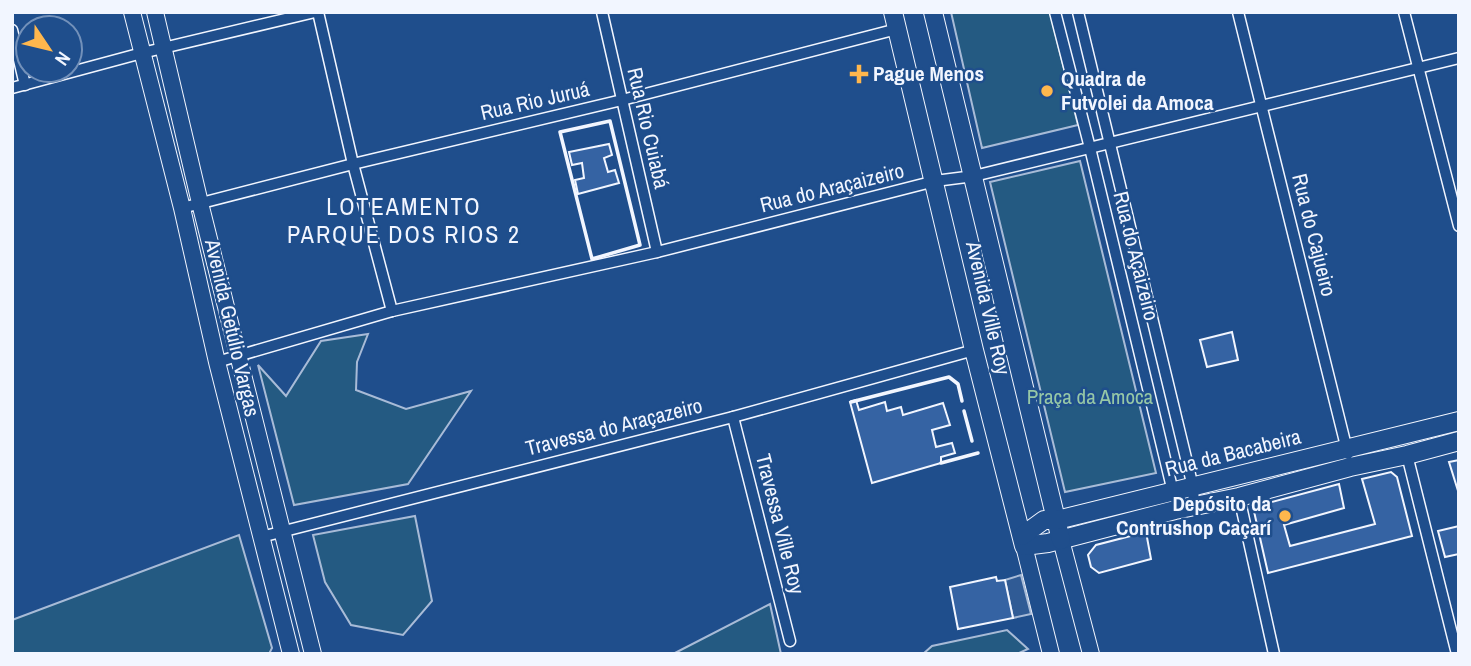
<svg xmlns="http://www.w3.org/2000/svg" width="1471" height="666" font-family="'Archivo Narrow',sans-serif">
  <style>
    .green { fill: #245a82; stroke: #a8bbd7; stroke-width: 2 }
    .parking { fill: #305b95; stroke: #a8bbd7; stroke-width: 2 }
    .building { fill: #3563a3; stroke: #f2f6ff; stroke-width: 2 }
    .lines { fill: none; stroke-linecap: round; stroke-linejoin: round }
    .minor-casing { stroke: #f2f6ff; stroke-width: 13 }
    .secondary-casing { stroke: #f2f6ff; stroke-width: 18 }
    .primary-casing { stroke: #f2f6ff; stroke-width: 20 }
    .minor { stroke: #1f4e8c; stroke-width: 10 }
    .secondary { stroke: #1f4e8c; stroke-width: 16 }
    .primary { stroke: #1f4e8c; stroke-width: 18 }
    .wall { stroke: #f2f6ff; stroke-width: 3.5 }
    .poi-dot { fill: #ffb74d; stroke: #1f4e8c; stroke-width: 2.5 }
    .labels { text-anchor: middle; stroke-width: 5; stroke-linejoin: round; paint-order: stroke }
    .poi-label { font-size: 21px; font-weight: bold; fill: #f2f6ff; stroke: #1f4e8c; text-anchor: start }
    .street-label { font-size: 21px; fill: #f2f6ff; stroke: #1f4e8c }
    .park-label { font-size: 21px; fill: #97c8a6; stroke: #1f4e8c }
    .quarter-label { font-size: 24px; letter-spacing: 2px; fill: #f2f6ff; stroke: #1f4e8c }
  </style>
  <rect width="100%" height="100%" fill="#1f4e8c"/>
  <g class="green">
    <path d="M951 12H1050L1078 125 982 148Z"/>
    <path d="M1080 161 1156 473 1065 492 990 182Z"/>
    <path d="M368 334 357 362 356 390 406 409 471 391 408 484 294 505 258 365 286 396 321 341Z"/>
    <path d="M415 516 432 601 403 635 351 625 325 582 313 535Z"/>
    <path d="M239 535 272 648 269 654H12V620Z"/>
    <path d="M770 604 781 654H673Z"/>
    <path d="M1007 630 1028 649 1017 654H923L932 646Z"/>
  </g>
  <path class="parking" d="M1021 575 1031 614 1013 618 1005 580Z"/>
  <g class="building">
    <path d="M609 144 612 155 604 158 608 172 615 170 619 183 578 194 575 180 584 178 582 163 572 165 569 152Z"/>
    <path d="M1232 332 1238 360 1207 367 1200 340Z"/>
    <path d="M856 400 859 410 885 402 887 411 901 407 903 415 943 403 950 425 932 430 936 447 952 443 955 453 941 457V463L872 483 850 402Z"/>
    <path d="M1459 460V494L1449 462Z"/>
    <path d="M1391 472 1397 477 1412 536 1268 573 1253 507 1339 484 1344 508 1284 525 1290 546 1375 524 1362 479Z"/>
    <path d="M1459 526V554L1445 557 1438 531Z"/>
    <path d="M1146 532 1151 559 1099 573 1091 567 1088 555 1096 545Z"/>
    <path d="M996 577 997 581 1005 580 1013 618 958 629 950 587Z"/>
  </g>
  <g class="lines">
    <g class="minor-casing">
      <g id="minor">
        <path d="M318 12 353 164 392 311"/>
        <path d="M602 12 657 252"/>
        <path d="M1055 12 1090 148 1174 496"/>
        <path d="M1078 12 1193 487 1194 506"/>
        <path d="M1238 12 1348 454"/>
        <path d="M1404 12 1459 226"/>
        <path d="M12 30 25 85"/>
        <path d="M12 88 142 53 315 12"/>
        <path d="M182 208 353 164 622 100 897 29"/>
        <path d="M217 362 392 311 657 252 935 181 974 176 1459 58"/>
        <path d="M733 417 790 641"/>
        <path d="M1407 455 1457 654"/>
        <path d="M1239 497 1274 654"/>
        <path d="M261 537 733 417 974 350"/>
      </g>
    </g>
    <g class="secondary-casing">
      <g id="secondary">
        <path d="M132 12 182 208 217 362 291 654"/>
        <path d="M155 12 200 203 313 654"/>
        <path d="M1061 540 1091 654"/>
        <path d="M1024 546 1051 654"/>
      </g>
    </g>
    <g class="primary-casing">
      <g id="primary">
        <path d="M893 12 974 350 1024 546 1048 543 1175 510 1239 497 1350 467 1407 455 1459 441"/>
        <path d="M933 12 1061 540"/>
        <path d="M1022 536 1044 520H1057L1459 421"/>
      </g>
    </g>
    <use href="#minor" class="minor"/>
    <use href="#secondary" class="secondary"/>
    <use href="#primary" class="primary"/>
    <g class="wall">
      <path d="M610 121 640 245 592 259 560 132Z"/>
      <path d="M851 402 949 377 958 384 962 401"/>
      <path d="M964 411 972 441"/>
      <path d="M941 463 978 453"/>
    </g>
  </g>
  <g class="poi-dot">
    <path d="M855.5 63.5h7v7h7v7h-7v7h-7v-7h-7v-7h7z"/>
    <circle cx="1047" cy="91" r="7"/>
    <circle cx="1285" cy="516" r="7"/>
  </g>
  <g class="labels">
    <g class="poi-label">
      <text x="873" y="81">Pague Menos</text>
      <text x="1061" y="86">Quadra de<tspan x="1061" dy="24">Futvolei da Amoca</tspan></text>
      <text x="1271" y="511" text-anchor="end">Depósito da<tspan x="1271" dy="24">Contrushop Caçarí</tspan></text>
    </g>
    <g class="street-label">
      <text transform="translate(535 101) rotate(-13)" y="7">Rua Rio Juruá</text>
      <text transform="translate(648 128) rotate(77)" y="7">Rua Rio Cuiabá</text>
      <text transform="translate(832 188) rotate(-14)" y="7">Rua do Araçaizeiro</text>
      <text transform="translate(1314 235) rotate(76)" y="7">Rua do Cajueiro</text>
      <text transform="translate(1136 256) rotate(76)" y="7">Rua do Açaizeiro</text>
      <text transform="translate(988 308) rotate(77)" y="7">Avenida Ville Roy</text>
      <text transform="translate(232 328) rotate(77)" y="7">Avenida Getúlio Vargas</text>
      <text transform="translate(614 427) rotate(-14)" y="7">Travessa do Araçazeiro</text>
      <text transform="translate(1233 453) rotate(-14)" y="7">Rua da Bacabeira</text>
      <text transform="translate(780 524) rotate(76)" y="7">Travessa Ville Roy</text>
    </g>
    <g class="park-label">
      <text x="1090" y="404">Praça da Amoca</text>
    </g>
    <g class="quarter-label">
      <text x="404" y="215">LOTEAMENTO<tspan x="404" dy="28">PARQUE DOS RIOS 2</tspan></text>
    </g>
  </g>
  <rect width="1471" height="666" fill="none" stroke="#f2f6ff" stroke-width="28"/>
  <g transform="translate(49 49) rotate(125)"><circle r="33" fill="#1f4e8c" stroke="#7391ba" stroke-width="2"/>
  <path d="M0-5L12 26L0 18L-12 26Z" fill="#ffb74d"/>
  <text y="-10" font-size="19" font-weight="bold" text-anchor="middle" fill="#f2f6ff">N</text>
  </g>
</svg>
